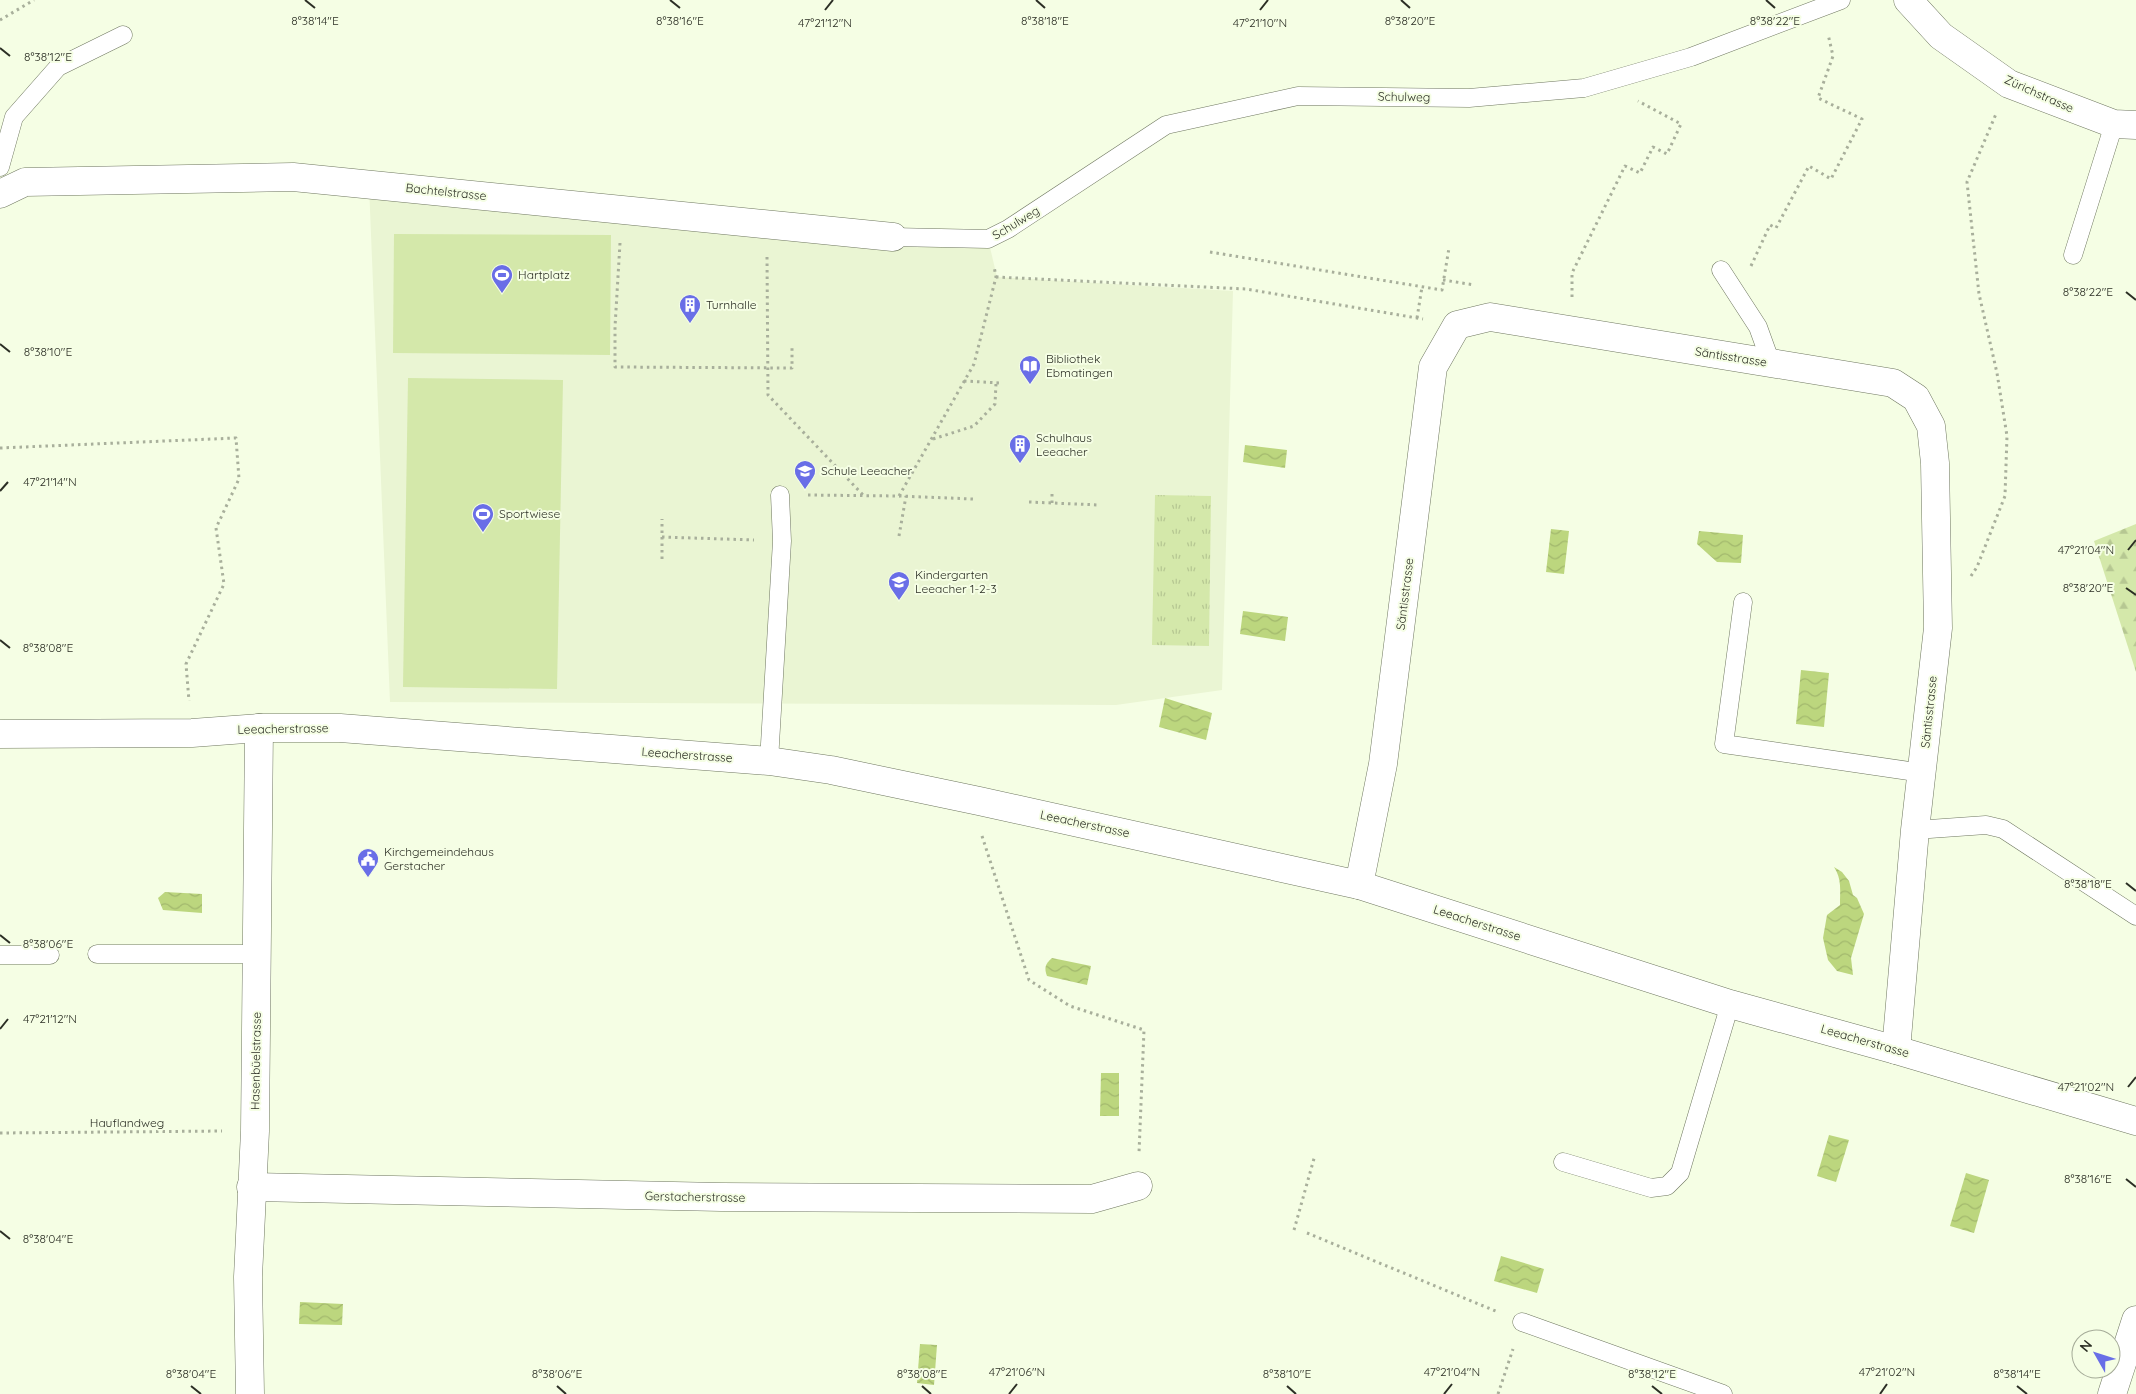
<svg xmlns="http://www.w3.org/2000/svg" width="2136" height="1394" font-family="Quicksand,sans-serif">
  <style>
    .built { fill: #eaf5d3 }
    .grass { fill: url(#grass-tufts) }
    .forest { fill: url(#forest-firs) }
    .pitch { fill: #d4e8aa }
    .water { fill: url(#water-waves) }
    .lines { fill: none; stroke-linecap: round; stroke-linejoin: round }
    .service-casing { stroke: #6f7760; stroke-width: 19 }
    .minor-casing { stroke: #6f7760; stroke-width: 29 }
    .secondary-casing { stroke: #6f7760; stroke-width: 29 }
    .path { stroke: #a8af9b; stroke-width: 3; stroke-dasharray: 2.5 4; stroke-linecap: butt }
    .service { stroke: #fff; stroke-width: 18 }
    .minor { stroke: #fff; stroke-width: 28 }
    .secondary { stroke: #fff; stroke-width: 28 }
    .ticks { fill: none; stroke: #2c2f25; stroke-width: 2 }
    .labels { text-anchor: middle; stroke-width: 4; stroke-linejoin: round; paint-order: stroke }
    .street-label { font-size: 12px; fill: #2c2f25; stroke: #f5fee4 }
    .poi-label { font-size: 12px; fill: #2c2f25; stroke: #f5fee4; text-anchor: start }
    .ticks-label { font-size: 12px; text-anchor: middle; fill: #2c2f25; stroke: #f5fee4; stroke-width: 4; stroke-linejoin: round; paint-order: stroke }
  </style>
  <defs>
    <pattern id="grass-tufts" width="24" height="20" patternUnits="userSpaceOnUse" patternTransform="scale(1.25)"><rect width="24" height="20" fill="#d4e8aa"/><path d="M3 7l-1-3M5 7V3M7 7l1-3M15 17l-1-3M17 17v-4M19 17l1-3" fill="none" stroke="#b6c792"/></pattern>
    <pattern id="forest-firs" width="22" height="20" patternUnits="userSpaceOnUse" patternTransform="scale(1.25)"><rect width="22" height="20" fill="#d4e8aa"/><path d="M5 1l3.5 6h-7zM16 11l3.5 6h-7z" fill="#b6c792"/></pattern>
    <pattern id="water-waves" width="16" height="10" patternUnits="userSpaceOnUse" patternTransform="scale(1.25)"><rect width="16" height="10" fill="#bcd67e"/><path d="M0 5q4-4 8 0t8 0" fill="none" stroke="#a2b86d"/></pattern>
  </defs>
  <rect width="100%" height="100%" fill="#f5fee4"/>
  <path class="built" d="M369 185 988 239 997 277 1233 291 1222 690 1116 705 390 702Z"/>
  <path class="grass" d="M1155 495 1211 496 1209 646 1152 645Z"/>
  <path class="forest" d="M2136 524V672L2094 541Z"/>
  <g class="pitch">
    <path d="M394 234 611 235 610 355 393 353Z"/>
    <path d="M408 378 563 380 557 689 403 687Z"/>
  </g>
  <g class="water">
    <path d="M1245 445 1287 450 1285 468 1243 462Z"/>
    <path d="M1551 529 1569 531 1564 574 1546 572Z"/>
    <path d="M1699 531 1743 535 1741 563 1717 562 1697 544Z"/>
    <path d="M1243 611 1288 617 1285 641 1240 634Z"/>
    <path d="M1801 670 1829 673 1824 727 1796 724Z"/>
    <path d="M1165 698 1212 713 1206 740 1159 727Z"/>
    <path d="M1834 867 1842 872 1849 881 1853 895 1857 898 1864 914 1851 958 1853 975 1837 971 1828 960 1823 938 1827 915 1840 905C1840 891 1842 879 1834 867Z"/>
    <path d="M165 892 202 894V913L163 910 158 898Z"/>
    <path d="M1052 958 1091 966 1087 985 1047 976C1044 968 1045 964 1052 958Z"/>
    <path d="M1101 1073H1119V1116H1100Z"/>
    <path d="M1829 1135 1849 1140 1836 1182 1817 1176Z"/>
    <path d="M1966 1173 1989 1180 1974 1233 1950 1226Z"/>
    <path d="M1501 1256 1544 1269 1537 1293 1494 1281Z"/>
    <path d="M300 1302 343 1304 342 1325 299 1324Z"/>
    <path d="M920 1344 937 1345 934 1385 917 1383Z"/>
  </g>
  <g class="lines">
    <g class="service-casing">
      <g id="service">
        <path d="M0 167 14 117 58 67 123 35"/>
        <path d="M893 237 988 239 1008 229 1166 125 1298 96 1469 98 1584 88 1691 57 1841 0"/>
        <path d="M2073 255 2114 124"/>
        <path d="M1721 270 1758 327 1771 363"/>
        <path d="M1743 602 1724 744 1923 773"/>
        <path d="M769 761 782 541 780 495"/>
        <path d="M1915 830 1986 825 2003 829 2136 916"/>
        <path d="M97 954H257"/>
        <path d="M0 955H50"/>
        <path d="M1563 1162 1651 1188 1667 1186 1680 1173 1730 1004"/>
        <path d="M1522 1322 1723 1394"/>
      </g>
    </g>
    <g class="minor-casing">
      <g id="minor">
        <path d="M0 194 25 182 293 177 893 237"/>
        <path d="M0 734 192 733 259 728H340L769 761 831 770 979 801 1359 885 1730 1004 1896 1050 2136 1121"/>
        <path d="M1359 885 1383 764 1433 367 1457 325 1490 317 1893 383 1916 398 1931 426 1935 463 1938 628 1915 830 1896 1050"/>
        <path d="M251 1187 721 1197 1092 1199 1138 1186"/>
        <path d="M250 1394 248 1277 255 1131 259 728"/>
        <path d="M2112 1394 2136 1320"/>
      </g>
    </g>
    <g class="secondary-casing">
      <path id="secondary" d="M1908 0 1941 36 2009 84 2114 124 2136 125"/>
    </g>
    <g class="path">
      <path d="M0 20 34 0"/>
      <path d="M620 243 615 327V367L792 368V345"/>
      <path d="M1210 252 1442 290 1449 248"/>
      <path d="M767 257 768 395 864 496"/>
      <path d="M1751 266 1770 225 1776 228 1809 166 1831 179 1862 119 1818 98 1833 56 1828 34"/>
      <path d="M996 277 1246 289 1423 319"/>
      <path d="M1443 280 1475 285"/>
      <path d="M1572 297V273L1625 166 1640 173 1653 147 1667 154 1681 124 1638 101"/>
      <path d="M1417 318 1422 287"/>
      <path d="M964 381 1001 383"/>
      <path d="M933 439 974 426 995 404 996 383"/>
      <path d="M0 448 236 438 239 479 216 528 224 584 186 664 189 701"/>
      <path d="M808 495 899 496 974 364 996 277 994 266"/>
      <path d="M899 496 973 499"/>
      <path d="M1029 502 1099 505"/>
      <path d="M1052 503V493"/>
      <path d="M899 536 906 496"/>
      <path d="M662 537 754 540"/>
      <path d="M662 559V519"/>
      <path d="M1971 576 1977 567 2005 496 2007 436 1997 373 1979 294 1967 182 1996 114"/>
      <path d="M982 836 1029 980 1070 1006 1144 1030 1139 1153"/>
      <path d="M0 1133 222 1131"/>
      <path d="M1294 1230 1315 1155"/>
      <path d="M1307 1233 1498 1312"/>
      <path d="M1498 1394 1513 1349"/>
    </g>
    <use href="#service" class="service"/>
    <use href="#minor" class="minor"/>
    <use href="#secondary" class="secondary"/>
  </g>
  <path class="ticks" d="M305 0 315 8M670 0 680 8M1036 0 1045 8M1401 0 1410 8M1766 0 1775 8M825 10 833 0M1260 10 1268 0M0 48 10 56M2126 292 2136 300M0 344 10 352M0 491 8 482M2128 550 2136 540M2126 588 2136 595M0 640 10 648M2126 883 2136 891M0 935 10 943M0 1029 8 1019M2128 1087 2136 1077M2126 1179 2136 1187M0 1231 10 1239M191 1386 201 1394M557 1386 566 1394M922 1386 931 1394M1287 1386 1296 1394M1652 1386 1662 1394M2017 1386 2027 1394M1009 1394 1017 1384M1444 1394 1452 1384M1880 1394 1887 1384"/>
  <defs>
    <g id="stadium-pin" transform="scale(1.125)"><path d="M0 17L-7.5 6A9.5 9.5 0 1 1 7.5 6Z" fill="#696ee7" stroke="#f5fee4"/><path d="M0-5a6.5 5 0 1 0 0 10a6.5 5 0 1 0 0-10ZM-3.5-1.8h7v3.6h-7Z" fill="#fff"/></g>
    <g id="building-pin" transform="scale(1.125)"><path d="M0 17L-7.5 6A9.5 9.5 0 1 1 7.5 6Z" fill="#696ee7" stroke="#f5fee4"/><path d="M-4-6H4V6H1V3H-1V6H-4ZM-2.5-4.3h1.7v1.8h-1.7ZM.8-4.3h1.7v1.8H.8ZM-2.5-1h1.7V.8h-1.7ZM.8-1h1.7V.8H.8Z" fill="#fff"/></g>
    <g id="library-pin" transform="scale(1.125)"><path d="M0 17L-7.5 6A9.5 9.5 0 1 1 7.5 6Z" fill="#696ee7" stroke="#f5fee4"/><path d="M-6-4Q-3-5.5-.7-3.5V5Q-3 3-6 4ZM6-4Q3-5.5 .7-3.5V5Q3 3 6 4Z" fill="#fff"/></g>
    <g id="school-pin" transform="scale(1.125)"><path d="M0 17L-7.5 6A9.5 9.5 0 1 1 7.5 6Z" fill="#696ee7" stroke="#f5fee4"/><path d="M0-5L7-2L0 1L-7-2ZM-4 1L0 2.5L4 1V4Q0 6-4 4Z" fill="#fff"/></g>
    <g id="civic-pin" transform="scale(1.125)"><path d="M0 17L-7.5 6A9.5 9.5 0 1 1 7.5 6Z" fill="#696ee7" stroke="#f5fee4"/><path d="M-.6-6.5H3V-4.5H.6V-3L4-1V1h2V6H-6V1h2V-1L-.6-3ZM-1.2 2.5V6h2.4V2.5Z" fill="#fff"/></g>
  </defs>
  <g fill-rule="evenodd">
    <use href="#stadium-pin" x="502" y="275"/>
    <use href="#building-pin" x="690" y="305"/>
    <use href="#library-pin" x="1030" y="366"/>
    <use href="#building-pin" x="1020" y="445"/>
    <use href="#school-pin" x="805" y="471"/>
    <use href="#stadium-pin" x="483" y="514"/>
    <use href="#school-pin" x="899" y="582"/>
    <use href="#civic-pin" x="368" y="859"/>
  </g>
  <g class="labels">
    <g class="street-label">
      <text transform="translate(2039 94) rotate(24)" y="4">Zürichstrasse</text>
      <text transform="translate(1404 97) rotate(1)" y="4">Schulweg</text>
      <text transform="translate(446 192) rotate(6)" y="4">Bachtelstrasse</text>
      <text transform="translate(1016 223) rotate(-31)" y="4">Schulweg</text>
      <text transform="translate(1731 357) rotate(9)" y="4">Säntisstrasse</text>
      <text transform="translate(1405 594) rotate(-83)" y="4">Säntisstrasse</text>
      <text transform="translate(1929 712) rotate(-84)" y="4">Säntisstrasse</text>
      <text transform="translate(283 729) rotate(-1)" y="4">Leeacherstrasse</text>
      <text transform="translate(687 755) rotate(4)" y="4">Leeacherstrasse</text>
      <text transform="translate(1085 824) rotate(12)" y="4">Leeacherstrasse</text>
      <text transform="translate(1477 923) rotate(18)" y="4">Leeacherstrasse</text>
      <text transform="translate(1865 1041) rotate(16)" y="4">Leeacherstrasse</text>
      <text transform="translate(256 1061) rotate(-89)" y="4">Hasenbüelstrasse</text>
      <text x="127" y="1127">Hauflandweg</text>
      <text transform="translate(695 1197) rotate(1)" y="4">Gerstacherstrasse</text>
    </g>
    <g class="poi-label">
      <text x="518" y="279">Hartplatz</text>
      <text x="706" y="309">Turnhalle</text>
      <text x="1046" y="363">Bibliothek<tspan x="1046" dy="14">Ebmatingen</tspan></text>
      <text x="1036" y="442">Schulhaus<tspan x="1036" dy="14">Leeacher</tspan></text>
      <text x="821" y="475">Schule Leeacher</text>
      <text x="499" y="518">Sportwiese</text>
      <text x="915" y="579">Kindergarten<tspan x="915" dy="14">Leeacher 1-2-3</tspan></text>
      <text x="384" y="856">Kirchgemeindehaus<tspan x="384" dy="14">Gerstacher</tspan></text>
    </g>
  </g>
  <g class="ticks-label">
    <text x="680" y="25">8°38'16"E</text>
    <text x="1410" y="25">8°38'20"E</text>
    <text x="315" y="25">8°38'14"E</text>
    <text x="1045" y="25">8°38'18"E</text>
    <text x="1775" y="25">8°38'22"E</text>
    <text x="825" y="27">47°21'12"N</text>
    <text x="1260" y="27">47°21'10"N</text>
    <text x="48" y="61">8°38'12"E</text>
    <text x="2088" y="296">8°38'22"E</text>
    <text x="48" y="356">8°38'10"E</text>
    <text x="50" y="486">47°21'14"N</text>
    <text x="2086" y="554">47°21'04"N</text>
    <text x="2088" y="592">8°38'20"E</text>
    <text x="48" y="652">8°38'08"E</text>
    <text x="2088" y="888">8°38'18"E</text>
    <text x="48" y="948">8°38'06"E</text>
    <text x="50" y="1023">47°21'12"N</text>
    <text x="2086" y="1091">47°21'02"N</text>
    <text x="2088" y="1183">8°38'16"E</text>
    <text x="48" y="1243">8°38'04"E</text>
    <text x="1017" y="1376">47°21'06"N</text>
    <text x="1452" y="1376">47°21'04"N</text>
    <text x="1887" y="1376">47°21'02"N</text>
    <text x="191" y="1378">8°38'04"E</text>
    <text x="557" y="1378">8°38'06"E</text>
    <text x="922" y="1378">8°38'08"E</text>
    <text x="1287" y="1378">8°38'10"E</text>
    <text x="1652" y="1378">8°38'12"E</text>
    <text x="2017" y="1378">8°38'14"E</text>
  </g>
  <g transform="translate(2096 1354) rotate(309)"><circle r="24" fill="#f5fee4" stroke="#a5ab98"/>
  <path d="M0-4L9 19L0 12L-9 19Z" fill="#696ee7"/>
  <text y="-8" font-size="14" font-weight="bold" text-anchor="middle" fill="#2c2f25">N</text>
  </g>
</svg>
